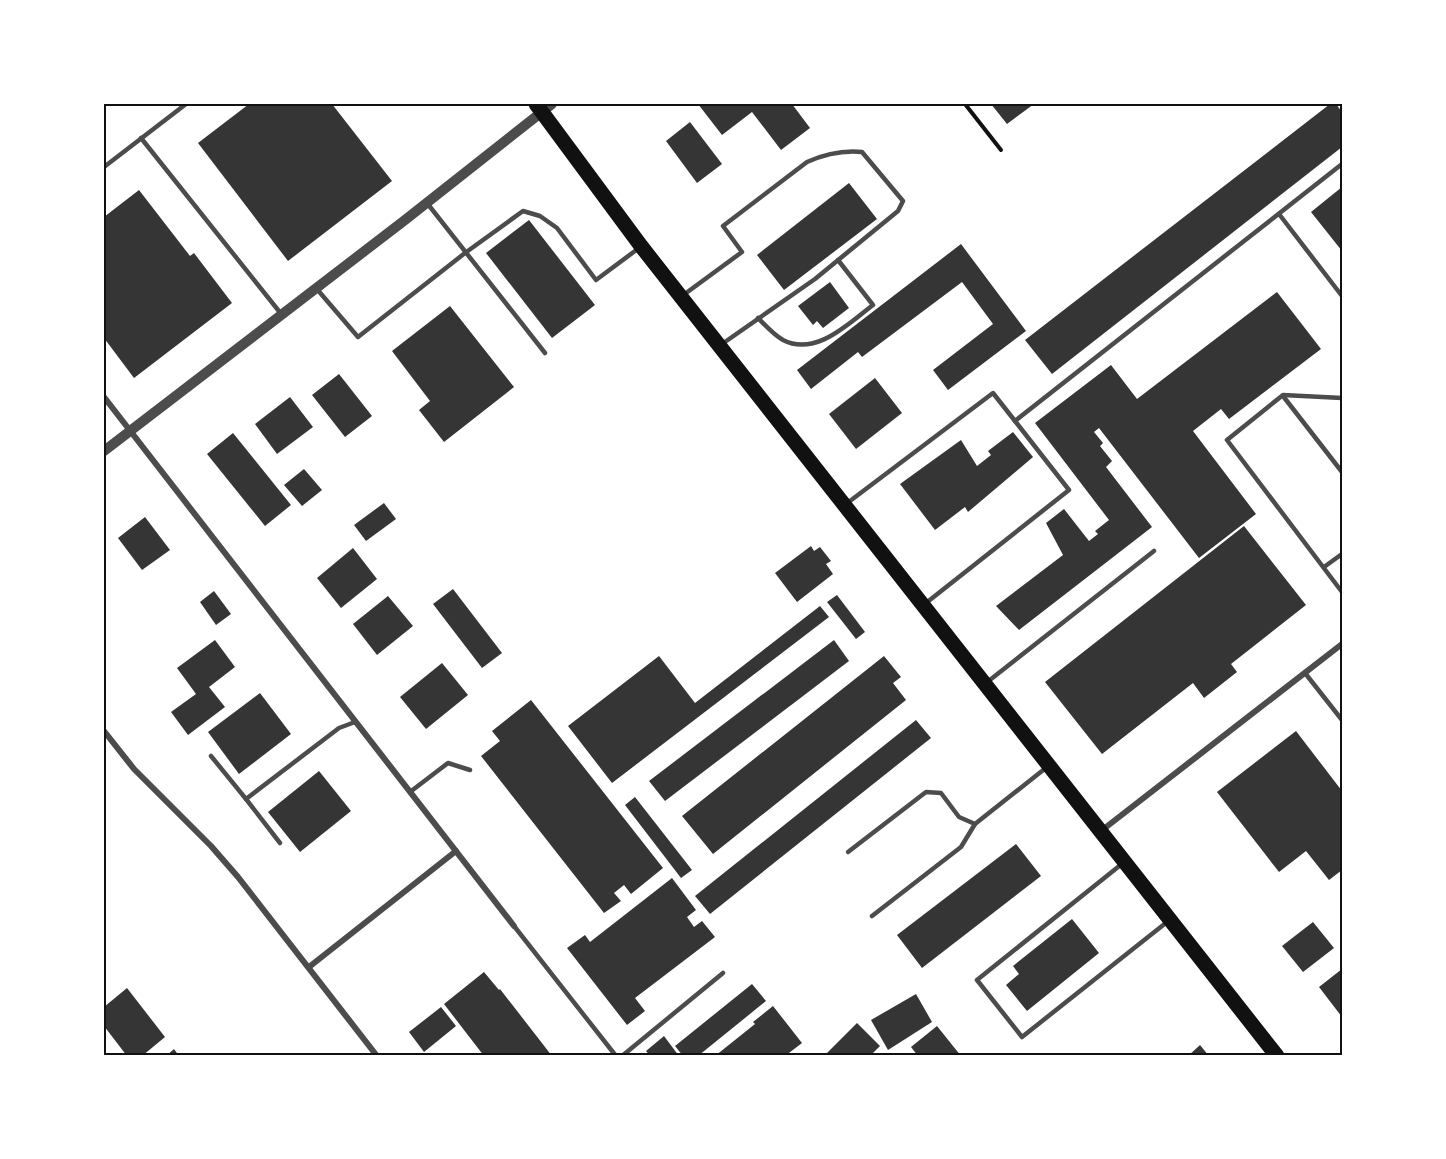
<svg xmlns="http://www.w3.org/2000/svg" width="1446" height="1159" font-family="Montserrat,sans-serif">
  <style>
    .building { fill: #353535 }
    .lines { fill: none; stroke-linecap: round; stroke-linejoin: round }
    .path { stroke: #111; stroke-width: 4 }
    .service { stroke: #4c4c4c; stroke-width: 4.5 }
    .minor { stroke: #4c4c4c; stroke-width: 6 }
    .tertiary { stroke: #4c4c4c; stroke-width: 10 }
    .primary { stroke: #111; stroke-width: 15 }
    .neatline { fill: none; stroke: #111; stroke-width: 2 }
  </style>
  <rect width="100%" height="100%" fill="#fff"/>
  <g class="building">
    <path d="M249 104H332L392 181 288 261 198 143Z"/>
    <path d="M698 104H792L810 128 781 150 752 112 722 135Z"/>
    <path d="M991 104H1034L1007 124Z"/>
    <path d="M1330 104H1336L1342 112V147L1052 374 1025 340Z"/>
    <path d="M690 122 722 164 697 183 666 141Z"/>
    <path d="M849 183 877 219 784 290 757 255Z"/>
    <path d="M1342 187V251L1311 212Z"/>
    <path d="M139 190 190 256 194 253 232 303 134 378 104 338V217Z"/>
    <path d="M529 220 595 305 552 338 486 253Z"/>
    <path d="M961 244 1026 331 948 390 933 370 993 324 962 282 862 357 858 352 811 389 797 370Z"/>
    <path d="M830 282 849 308 823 328 817 321 813 325 798 306Z"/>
    <path d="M1277 292 1321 349 1229 419 1221 409 1193 431 1256 514 1199 558 1099 428 1094 432 1103 443 1100 446 1112 461 1106 467 1152 527 1019 630 996 606 1063 555 1046 523 1064 509 1089 541 1098 534 1095 531 1109 520 1035 423 1111 365 1137 399Z"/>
    <path d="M450 306 514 387 444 442 419 410 430 401 392 351Z"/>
    <path d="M339 374 372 416 345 437 312 395Z"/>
    <path d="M875 378 902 413 856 449 829 414Z"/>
    <path d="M290 397 313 427 277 454 255 424Z"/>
    <path d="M1013 432 1033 457 968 512 965 507 935 530 900 484 961 440 977 466 991 455 988 451Z"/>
    <path d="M233 433 291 505 265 526 207 454Z"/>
    <path d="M304 469 322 490 302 506 284 485Z"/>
    <path d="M384 503 396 519 366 541 354 525Z"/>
    <path d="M145 517 170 550 142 570 118 538Z"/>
    <path d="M1244 526 1306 605 1231 664 1237 672 1204 698 1193 683 1102 754 1045 682Z"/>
    <path d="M811 546 814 551 820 547 831 561 826 564 833 574 797 602 775 573Z"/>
    <path d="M353 548 377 579 341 608 317 578Z"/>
    <path d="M453 589 502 653 482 668 433 604Z"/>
    <path d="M214 591 231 614 216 625 200 602Z"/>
    <path d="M837 595 865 632 856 639 827 602Z"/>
    <path d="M388 596 413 626 377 655 353 624Z"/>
    <path d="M820 606 829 617 612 783 568 726 659 656 695 703Z"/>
    <path d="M215 640 235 667 209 687 225 707 188 735 171 712 196 694 177 668Z"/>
    <path d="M834 640 849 661 665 801 649 781Z"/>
    <path d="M884 656 901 677 893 683 906 700 713 854 682 816Z"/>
    <path d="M442 663 468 695 426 729 400 697Z"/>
    <path d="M260 693 291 734 239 774 208 732Z"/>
    <path d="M531 700 663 868 631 894 624 885 614 893 621 901 604 913 481 756 500 741 492 731Z"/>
    <path d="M916 720 931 738 710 914 695 896Z"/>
    <path d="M1296 731 1342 791V870L1329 880 1306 851 1279 872 1217 792Z"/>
    <path d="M319 771 351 811 300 852 268 812Z"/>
    <path d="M635 797 692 870 681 878 625 805Z"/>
    <path d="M1016 844 1041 876 922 968 897 935Z"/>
    <path d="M672 878 696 910 687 917 694 927 702 921 715 937 635 998 645 1011 627 1025 567 948 585 935 590 942Z"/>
    <path d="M1072 919 1099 953 1027 1011 1006 985 1019 974 1013 966Z"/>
    <path d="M1313 922 1334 948 1303 972 1282 946Z"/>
    <path d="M1342 969V1017L1319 987Z"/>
    <path d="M484 972 499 990 500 989 552 1056H484L444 1004Z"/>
    <path d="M752 984 766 1001 698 1056H683L675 1046Z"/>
    <path d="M127 988 165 1037 142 1056H127L104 1026V1007Z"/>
    <path d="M916 994 932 1022 888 1050 871 1020Z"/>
    <path d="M773 1006 802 1043 785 1056H715L755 1024 753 1022Z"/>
    <path d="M441 1007 456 1026 424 1052 409 1032Z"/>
    <path d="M857 1023 880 1046 870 1056H827L826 1054Z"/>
    <path d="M937 1026 961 1056H918L911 1047Z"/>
    <path d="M664 1036 679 1056H650L646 1051Z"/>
    <path d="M1200 1045 1209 1056H1188Z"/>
    <path d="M174 1049 179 1056H166Z"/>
  </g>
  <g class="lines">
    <path class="path" d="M965 104 1001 150"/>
    <g class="service">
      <path d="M141 138 282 315"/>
      <path d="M104 167 186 104"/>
      <path d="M427 203 545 353"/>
      <path d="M1279 214 1342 296"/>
      <path d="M316 288 358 337 465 253 523 211 540 216 557 228 596 280 639 248"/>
      <path d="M682 296 742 252 723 226 807 162C825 154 842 150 862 152L903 201 898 211 815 279 722 344"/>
      <path d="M758 318C765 325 774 335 783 340 816 357 849 323 873 305L838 260"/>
      <path d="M1283 396 1342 472"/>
      <path d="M1342 398 1283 395 1227 440 1342 592"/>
      <path d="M846 504 993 393 1015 421 1342 164"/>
      <path d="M1324 567 1342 554"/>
      <path d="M926 603 1069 490 1015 421"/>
      <path d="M1305 673 1342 720"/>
      <path d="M986 683 1154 551"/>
      <path d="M211 756 246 799 339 728 355 722"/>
      <path d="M410 792 448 763 470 770"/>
      <path d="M246 799 280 843"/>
      <path d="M848 852 926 792 941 793 959 817 975 824"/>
      <path d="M1123 863 977 980 1022 1037 1167 922"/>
      <path d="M872 916 961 847 975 824 1047 767"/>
      <path d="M514 926 616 1056"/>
      <path d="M622 1056 723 973"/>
    </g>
    <g class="minor">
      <path d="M104 397 514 926"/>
      <path d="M104 731 134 769 211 846 238 877 377 1056"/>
      <path d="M1101 831 1342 644"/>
      <path d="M309 967 456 851"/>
    </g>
    <path class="tertiary" d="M104 451 405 220 552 104"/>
    <path class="primary" d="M536 104 641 246 1277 1056"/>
  </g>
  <rect width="1446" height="1159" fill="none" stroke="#ffffff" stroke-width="210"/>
  <rect x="105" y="105" width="1236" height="949" class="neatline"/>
</svg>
